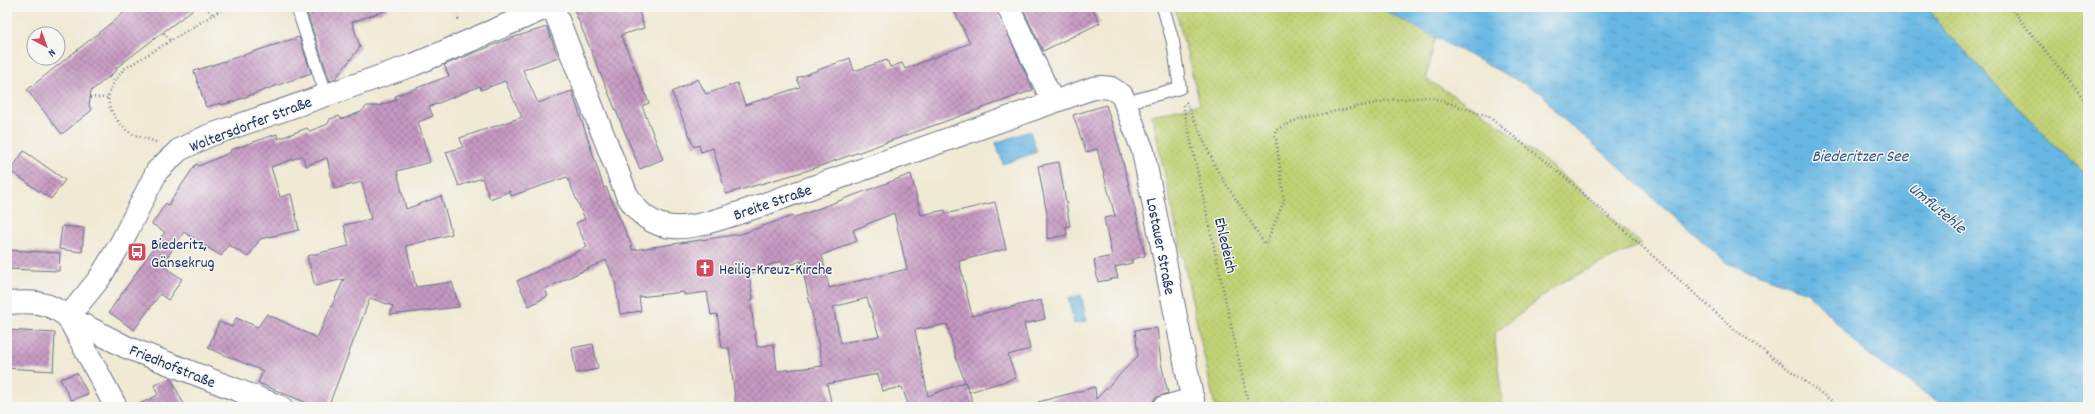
<svg xmlns="http://www.w3.org/2000/svg" width="2095" height="414" font-family="Dekko,sans-serif">
  <style>
    .grass { fill: url(#grass-dots); stroke: #6e806a }
    .water { fill: url(#water-ripples); stroke: #4273a0 }
    .building { fill: url(#building-cross-hatch); fill-rule: evenodd }
    .lines { fill: none; stroke-linecap: round; stroke-linejoin: round }
    .lane-casing { stroke: #667087; stroke-width: 14 }
    .street-casing { stroke: #667087; stroke-width: 24 }
    .path { stroke: #667087; stroke-width: 2.5; stroke-dasharray: 1 3; stroke-linecap: butt }
    .lane { stroke: #fff; stroke-width: 12 }
    .street { stroke: #fff; stroke-width: 22 }
    .labels { text-anchor: middle; stroke-width: 3; stroke-linejoin: round; paint-order: stroke }
    .street-label { font-size: 16px; fill: #1b2f5e; stroke: #f6f6f2 }
    .poi-label { font-size: 16px; fill: #1b2f5e; stroke: #f6f6f2; text-anchor: start }
    .water-label { font-size: 17px; font-style: italic; fill: #325886; stroke: #f6f6f2 }
  </style>
  <defs>
    <pattern id="grass-dots" width="8" height="8" patternUnits="userSpaceOnUse"><rect width="8" height="8" fill="#c0d275"/><path d="M2 2h.1M6 6h.1" fill="none" stroke="#a4b568" stroke-width="1.8" stroke-linecap="round"/></pattern>
    <pattern id="water-ripples" width="26" height="14" patternUnits="userSpaceOnUse"><rect width="26" height="14" fill="#68b7e3"/><path d="M2 4q2-2 4 0t4 0M15 11q2-2 4 0t4 0" fill="none" stroke="#5595bb"/></pattern>
    <pattern id="building-cross-hatch" width="8" height="8" patternUnits="userSpaceOnUse"><rect width="8" height="8" fill="#c699c2"/><path d="M0 0l8 8M0 8l8-8" fill="none" stroke="#a07da1"/></pattern>
  </defs>
  <rect width="100%" height="100%" fill="#f6f6f2"/>
  <filter id="ink" filterUnits="userSpaceOnUse"><feTurbulence type="fractalNoise" baseFrequency=".025" numOctaves="2"/><feDisplacementMap in="SourceGraphic" scale="8" xChannelSelector="R" yChannelSelector="G"/><feConvolveMatrix kernelMatrix="1 2 1 2 8 2 1 2 1" color-interpolation-filters="sRGB"/></filter>
  <filter id="wash" filterUnits="userSpaceOnUse"><feTurbulence type="fractalNoise" baseFrequency=".012" numOctaves="4" result="noise"/><feDisplacementMap in="SourceGraphic" scale="16" xChannelSelector="R" yChannelSelector="G"/><feGaussianBlur stdDeviation="0.9" result="paint"/><feColorMatrix in="noise" values="0 0 0 0 0 0 0 0 0 0 0 0 0 0 0 0 0 1.4 0 .05"/><feComposite in="paint" operator="in"/></filter>
  <g filter="url(#wash)">
    <rect width="100%" height="100%" fill="#f0e9d3"/>
    <g class="grass">
      <path d="M1175 7H1378L1436 36 1426 79 1488 116 1567 179 1641 244 1558 284 1494 334 1503 407H1215L1152 115 1200 104Z"/>
      <path d="M1927 7H2088V177L2050 141 1944 30Z"/>
    </g>
    <g class="water">
      <path d="M1378 7H1927L1944 30 2050 141 2088 177V407H1946L1867 354 1807 292 1727 263 1590 141 1557 114 1543 94Z"/>
      <path d="M1030 131 1037 152 1003 164 996 143Z"/>
      <path d="M1081 295 1087 321 1074 324 1068 298Z"/>
    </g>
    <g id="blocks">
      <g class="building">
        <path d="M131 7H196L116 68 117 70 91 91 89 106 92 110 62 134 27 90Z"/>
        <path d="M323 7H387V10L352 22 360 47 336 78 330 81 307 13Z"/>
        <path d="M573 7H601V9L606 7H638L644 28 621 35 649 103 642 106 663 159 640 169Z"/>
        <path d="M952 7H996L1033 90 809 170 726 194 713 148 701 152 699 145 694 147 672 92 698 79 706 94 737 83 745 105 800 87 797 78 850 58 854 71 887 60 890 67 902 63 905 69 970 43Z"/>
        <path d="M1022 7H1092L1100 23 1043 51Z"/>
        <path d="M547 27 558 57 523 70 538 103 572 91 604 188 606 187 631 244 632 250 741 234 792 216 793 218 911 174 921 215 945 210 946 214 995 202 1006 249 959 261 972 316 1041 300 1045 319 1024 324 1030 349 1008 355 1016 378 969 392 975 407H904L908 404 902 387 882 391 878 374 827 384 831 402 774 407H736L729 348H722L717 314 711 315 707 292 684 295V292L639 297 641 311 620 314 615 282 606 260 545 289 548 296 529 306 517 281 587 247 576 223 585 219 567 177 511 196 510 191 490 199 482 178 459 186 446 152 463 147 460 138 522 117 505 81 481 90 480 86 429 107 433 116 418 122 430 162 397 171 406 209 441 196 452 234 406 246 416 287 452 282 459 307 390 315 393 306 370 298 328 407H317L258 383 263 371 208 348 219 322 232 327 236 318 258 327 267 314 317 338 344 279 315 286 307 256 349 246 344 225 371 219 362 182 334 189 327 158 306 166 302 156 271 167 280 197 291 194 299 230 260 239 248 257 229 245 221 256 184 232 162 265 182 279 168 300 160 294 134 330 109 312 165 232 152 224 166 203 168 205 196 164 199 166 231 152 230 150 277 134 278 139 307 128 310 131 328 124 330 119 339 116 342 119 361 112 367 106H378L396 100 395 96 449 76 444 65 511 38ZM894 213 907 269 829 288 822 255 857 241 853 230ZM781 261 784 267 801 261 823 366 777 371 774 344 757 347 750 300 753 299 749 273ZM867 298 879 336 841 343 833 307ZM947 324 956 358 969 392 965 382 928 396 915 330Z"/>
        <path d="M299 37 311 73 232 102 221 105V103L206 107 194 71Z"/>
        <path d="M1106 105 1118 143 1138 221 1145 256 1132 259V263L1115 267 1118 278 1098 282 1094 260 1112 256 1104 218 1115 216 1097 149 1086 152 1073 115Z"/>
        <path d="M24 151 65 180 51 199 10 171Z"/>
        <path d="M1059 162 1070 226H1066L1067 235 1047 239V214L1038 166Z"/>
        <path d="M62 226 84 228 82 252 59 249Z"/>
        <path d="M7 250 60 253 59 271 7 269Z"/>
        <path d="M1157 328 1161 363 1168 393 1155 398 1152 403 1137 407H1038V402L1095 387 1096 399 1138 356 1135 330Z"/>
        <path d="M7 330 55 333 53 371 7 368Z"/>
        <path d="M593 344 598 369 576 373 572 348Z"/>
        <path d="M77 373 88 394 71 400 60 379Z"/>
        <path d="M171 378 185 407H133L158 395 154 385Z"/>
      </g>
    </g>
  </g>
  <g filter="url(#ink)">
    <use href="#blocks" fill-opacity="0" stroke="#667087" stroke-width="1"/>
    <g class="lines">
      <g class="lane-casing">
        <g id="lane">
          <path d="M297 7 326 94"/>
          <path d="M1125 103 1180 88 1173 42 1163 7"/>
        </g>
      </g>
      <g class="street-casing">
        <g id="street">
          <path d="M553 7 626 193C654 245 697 226 742 212L1093 88 1102 87 1111 88 1122 95 1143 151 1194 407"/>
          <path d="M1008 7 1053 102"/>
          <path d="M7 303C32 301 47 301 68 317L99 279 121 243 157 171 179 150 208 136 413 65 548 7"/>
          <path d="M68 317 126 347 281 407"/>
          <path d="M68 317 116 407"/>
          <path d="M1164 407 1193 399"/>
        </g>
      </g>
      <g class="path">
        <path d="M206 7 212 14"/>
        <path d="M2010 7 2088 104"/>
        <path d="M457 15 459 22"/>
        <path d="M164 33 170 40"/>
        <path d="M109 77 113 82"/>
        <path d="M90 97 107 98"/>
        <path d="M1186 102 1217 170 1265 244"/>
        <path d="M1183 105 1249 407"/>
        <path d="M156 142C147 138 137 137 129 132 125 130 122 125 118 121 101 99 109 88 124 69L226 7"/>
        <path d="M1266 244 1284 201 1275 130 1299 119 1390 100 1430 97 1488 116 1567 179 1734 329 1840 407"/>
      </g>
      <use href="#lane" class="lane"/>
      <use href="#street" class="street"/>
    </g>
  </g>
  <defs>
    <g id="bus-square" transform="scale(1)"><rect x="-9" y="-9" width="18" height="18" rx="4" fill="#d1495b" stroke="#f6f6f2"/><path d="M-5-6H5V4H4V6H2V4H-2V6H-4V4H-5ZM-3.5-4V0h7V-4ZM-3.5 1.2v1.5H-2V1.2ZM2 1.2v1.5H3.5V1.2Z" fill="#fff"/></g>
    <g id="church-square" transform="scale(1)"><rect x="-9" y="-9" width="18" height="18" rx="4" fill="#d1495b" stroke="#f6f6f2"/><path d="M-1.2-6h2.4v3.5h3.3v2.4h-3.3V6h-2.4V-.1h-3.3v-2.4h3.3Z" fill="#fff"/></g>
  </defs>
  <g fill-rule="evenodd">
    <use href="#bus-square" x="137" y="252"/>
    <use href="#church-square" x="705" y="268"/>
  </g>
  <g class="labels">
    <g class="street-label">
      <text transform="translate(250 123) rotate(-21)" y="6">Woltersdorfer Straße</text>
      <text transform="translate(772 201) rotate(-19)" y="6">Breite Straße</text>
      <text transform="translate(1227 245) rotate(77)" y="6">Ehledeich</text>
      <text transform="translate(1162 246) rotate(79)" y="6">Lostauer Straße</text>
      <text transform="translate(173 365) rotate(22)" y="6">Friedhofstraße</text>
    </g>
    <g class="poi-label">
      <text x="151" y="249">Biederitz,<tspan x="151" dy="18">Gänsekrug</tspan></text>
      <text x="719" y="274">Heilig-Kreuz-Kirche</text>
    </g>
    <g class="water-label">
      <text x="1860" y="161">Biederitzer See</text>
      <text transform="translate(1938 207) rotate(40)" y="6">Umflutehle</text>
    </g>
  </g>
  <rect width="2095" height="414" fill="none" stroke="#f6f6f2" stroke-width="24"/>
  <g transform="translate(46 46) rotate(139)"><circle r="19" fill="#f6f6f2" stroke="#9ea6b7"/>
  <path d="M0-3L7 15L0 10L-7 15Z" fill="#d1495b"/>
  <text y="-6" font-size="11" font-weight="bold" text-anchor="middle" fill="#1b2f5e">N</text>
  </g>
</svg>
